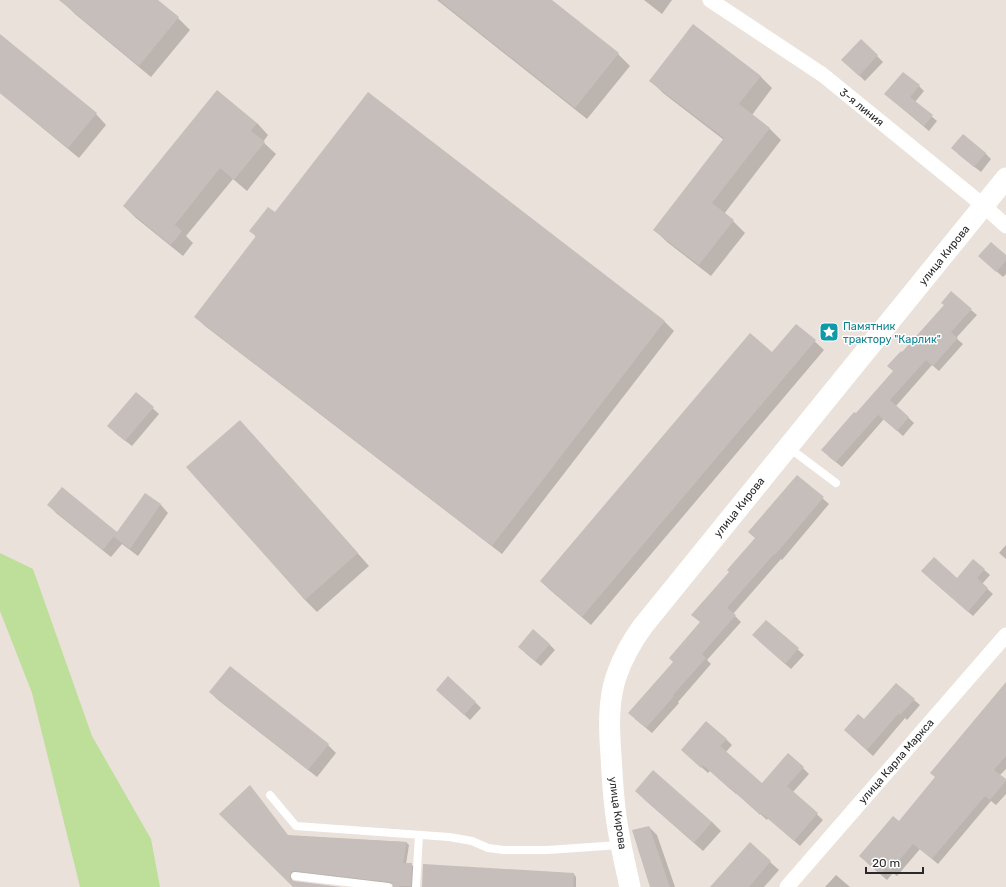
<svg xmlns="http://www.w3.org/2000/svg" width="1006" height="887" font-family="Rubik,sans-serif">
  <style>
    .green { fill: #bedf99 }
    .shadow { fill: #0003 }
    .building { fill: #c6bebb }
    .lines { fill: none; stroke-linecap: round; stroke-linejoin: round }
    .lane { stroke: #fff; stroke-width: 8 }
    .street { stroke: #fff; stroke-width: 15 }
    .secondary { stroke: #fff; stroke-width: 21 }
    .labels { text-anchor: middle; stroke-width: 3; stroke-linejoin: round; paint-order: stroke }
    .street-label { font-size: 11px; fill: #292929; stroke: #fff }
    .culture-label { font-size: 11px; fill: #0d838f; stroke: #fff; text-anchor: start }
  </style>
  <rect width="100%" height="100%" fill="#ebe1db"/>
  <path class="green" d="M0 553 33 569 92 736 151 839 160 887H80L32 693 0 611Z"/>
  <g class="shadow">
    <path d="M65 0H156L178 18 190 30 151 77 75 14 63 2Z"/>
    <path d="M437 0H551L618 54 630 66 587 119Z"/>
    <path d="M644 0H672L662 14Z"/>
    <path d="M0 36 96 114 106 125 79 158 0 93Z"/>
    <path d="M861 40 883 62 865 81 849 66Z"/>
    <path d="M760 76 772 88 752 115 769 128 781 140 724 214 733 221 745 233 711 276 667 242 655 230 724 140 663 93 651 81Z"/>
    <path d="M919 86 924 91 915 102 937 121 929 131 885 94Z"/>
    <path d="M368 94 665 322 674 331 502 554 205 326 196 317 257 238 251 231 275 213Z"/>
    <path d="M257 123 268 135 263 142 276 154 247 191 233 179 186 236 193 243 183 256 136 218 124 206Z"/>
    <path d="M985 153 991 159 981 172 958 154Z"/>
    <path d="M1006 256V274L1003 277 986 262Z"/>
    <path d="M971 310 977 315 956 338 963 344 939 371 932 365 896 406 914 423 903 436 884 419 842 467 828 456 856 415 894 371 902 354Z"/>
    <path d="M797 325 824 350 591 625 550 590 541 581 772 354Z"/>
    <path d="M136 393 159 414 132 446 114 432Z"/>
    <path d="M252 434 369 566 317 612 305 600 188 467Z"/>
    <path d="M797 476 829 504 782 560 781 559 733 614 741 622 707 660 711 664 678 702 679 703 652 733 635 719 701 623 731 572 756 538Z"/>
    <path d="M145 494 161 505 168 513 138 556 122 544 111 557 56 513 49 505 118 533Z"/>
    <path d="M1006 545V559L999 553Z"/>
    <path d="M973 560 990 575 982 584 993 594 973 616 928 577 957 579Z"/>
    <path d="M766 621 804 655 791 669 759 641Z"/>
    <path d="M549 644 555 650 541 666 525 653Z"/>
    <path d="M1006 684V769L1000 775 1006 780V794L996 805 991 801 938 864 920 849 897 876 893 873 887 880 866 862 936 778Z"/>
    <path d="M210 692 328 745 336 753 317 777 218 700Z"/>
    <path d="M443 695 475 702 481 708 470 720Z"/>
    <path d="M914 700 920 705 907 720 905 718 873 756 851 736 864 720Z"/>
    <path d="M726 739 732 745 726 752 762 784 803 768 809 774 793 792 823 820 800 846 768 818 767 820 737 793 736 794 710 771 708 773 688 755Z"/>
    <path d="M636 791 712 822 721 831 703 851 645 800Z"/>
    <path d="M221 814 288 836 406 842 409 845 406 864H411L414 867 413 887H394V885L392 884 299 873 293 875 292 879 293 882 333 887H295Z"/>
    <path d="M649 827 657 835 675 887H651Z"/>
    <path d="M750 844 779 870 764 887H722Z"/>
    <path d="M574 874 576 877V887H422Z"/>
    <path d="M836 875 850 887H825Z"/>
  </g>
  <g class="building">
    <path d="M59 0H158L179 17 139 66Z"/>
    <path d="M439 0H552L619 53 575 108Z"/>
    <path d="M693 24 761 76 739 104 770 128 712 203 734 220 699 265 653 230 724 138 649 81Z"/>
    <path d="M0 34 97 113 68 148 0 93Z"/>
    <path d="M861 39 878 55 859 76 841 60Z"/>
    <path d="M903 72 920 85 910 97 933 115 924 126 884 94Z"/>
    <path d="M217 90 257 123 251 131 265 142 234 180 220 168 175 225 182 231 171 245 123 206Z"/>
    <path d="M368 92 665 321 492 546 194 317 256 236 249 231 268 207 275 212Z"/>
    <path d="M963 134 986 153 974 167 951 148Z"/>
    <path d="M991 242 1006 255V261L996 272 978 256Z"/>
    <path d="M951 291 972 309 951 332 958 338 933 366 926 360 890 400 909 417 897 431 878 415 836 462 821 450 854 412 856 413 893 371 887 366 901 351 902 352 944 305 941 303Z"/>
    <path d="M796 324 816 340 582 617 540 581 750 333 772 352Z"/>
    <path d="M136 392 154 407 125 441 107 426Z"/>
    <path d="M240 420 358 553 305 600 186 467Z"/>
    <path d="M797 475 824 497 775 555 774 554 727 608 736 615 702 654 706 658 673 695 674 696 646 728 628 713 673 662 669 658 700 622 691 615 729 572 727 570 755 538 748 532Z"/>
    <path d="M62 487 117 532 145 493 161 504 130 549 114 537V536L103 550 47 505Z"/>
    <path d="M934 557 957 578 973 559 985 569 977 578 988 588 968 612 921 571Z"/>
    <path d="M766 620 799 648 785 664 752 635Z"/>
    <path d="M533 629 550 644 535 661 518 647Z"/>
    <path d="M230 666 329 744 308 770 209 692Z"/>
    <path d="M448 676 476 702 464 715 436 690Z"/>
    <path d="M1006 682V756L994 770 1006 779V781L990 800 985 796 932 859 913 844 890 871 886 868 881 874 859 856 893 816 899 821 935 777 930 773Z"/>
    <path d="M896 683 915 699 900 715 899 713 867 750 844 730 858 714 864 719Z"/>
    <path d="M706 721 727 739 720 746 762 783 788 753 804 767 787 786 818 813 794 841 761 813 760 815 730 788V789L703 765 701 768 681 750Z"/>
    <path d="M653 770 712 822 694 843 635 791Z"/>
    <path d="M250 785 288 835 407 842 403 863H412L411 886H399V887H393L392 883 389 882 295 871H292L290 875V879L294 881 341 887H293L219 814Z"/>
    <path d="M649 826 670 887H650L632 830Z"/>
    <path d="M750 842 771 861 749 887H710Z"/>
    <path d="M423 864 574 873 573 887H422Z"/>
  </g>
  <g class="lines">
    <g class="lane">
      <path d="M788 447 836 483"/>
      <path d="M270 795 296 826 449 837 472 841 488 848 504 850H547L620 845"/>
      <path d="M295 876 388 887"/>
      <path d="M416 887 419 835"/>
    </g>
    <g class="street">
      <path d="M710 0 823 75 984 206 1006 226"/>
      <path d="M787 887 1006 635"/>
    </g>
    <path class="secondary" d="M630 887C625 863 619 840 616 816 613 795 612 775 611 755 609 729 608 701 616 677 622 659 632 641 643 626L1006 178"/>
  </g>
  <defs>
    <g id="sight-square" transform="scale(1)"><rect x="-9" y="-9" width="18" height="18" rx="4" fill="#0f9aa8" stroke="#fff"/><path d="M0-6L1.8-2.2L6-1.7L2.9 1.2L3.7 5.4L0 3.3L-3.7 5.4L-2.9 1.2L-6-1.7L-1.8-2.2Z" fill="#fff"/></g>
  </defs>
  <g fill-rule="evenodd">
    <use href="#sight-square" x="829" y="332"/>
  </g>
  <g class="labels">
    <g class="street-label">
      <text transform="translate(862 107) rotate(39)" y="4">3-я линия</text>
      <text transform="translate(944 255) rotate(-51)" y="4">улица Кирова</text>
      <text transform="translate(739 507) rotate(-51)" y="4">улица Кирова</text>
      <text transform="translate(896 761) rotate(-49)" y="4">улица Карла Маркса</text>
      <text transform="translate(618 813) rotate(82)" y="4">улица Кирова</text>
    </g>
    <g class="culture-label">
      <text x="843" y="330">Памятник<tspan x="843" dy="13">трактору "Карлик"</tspan></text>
    </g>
  </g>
  <path d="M866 867v6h57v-6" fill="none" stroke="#292929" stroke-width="2"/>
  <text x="872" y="867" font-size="12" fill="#292929" stroke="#ffffff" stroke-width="3" paint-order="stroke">20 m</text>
</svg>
